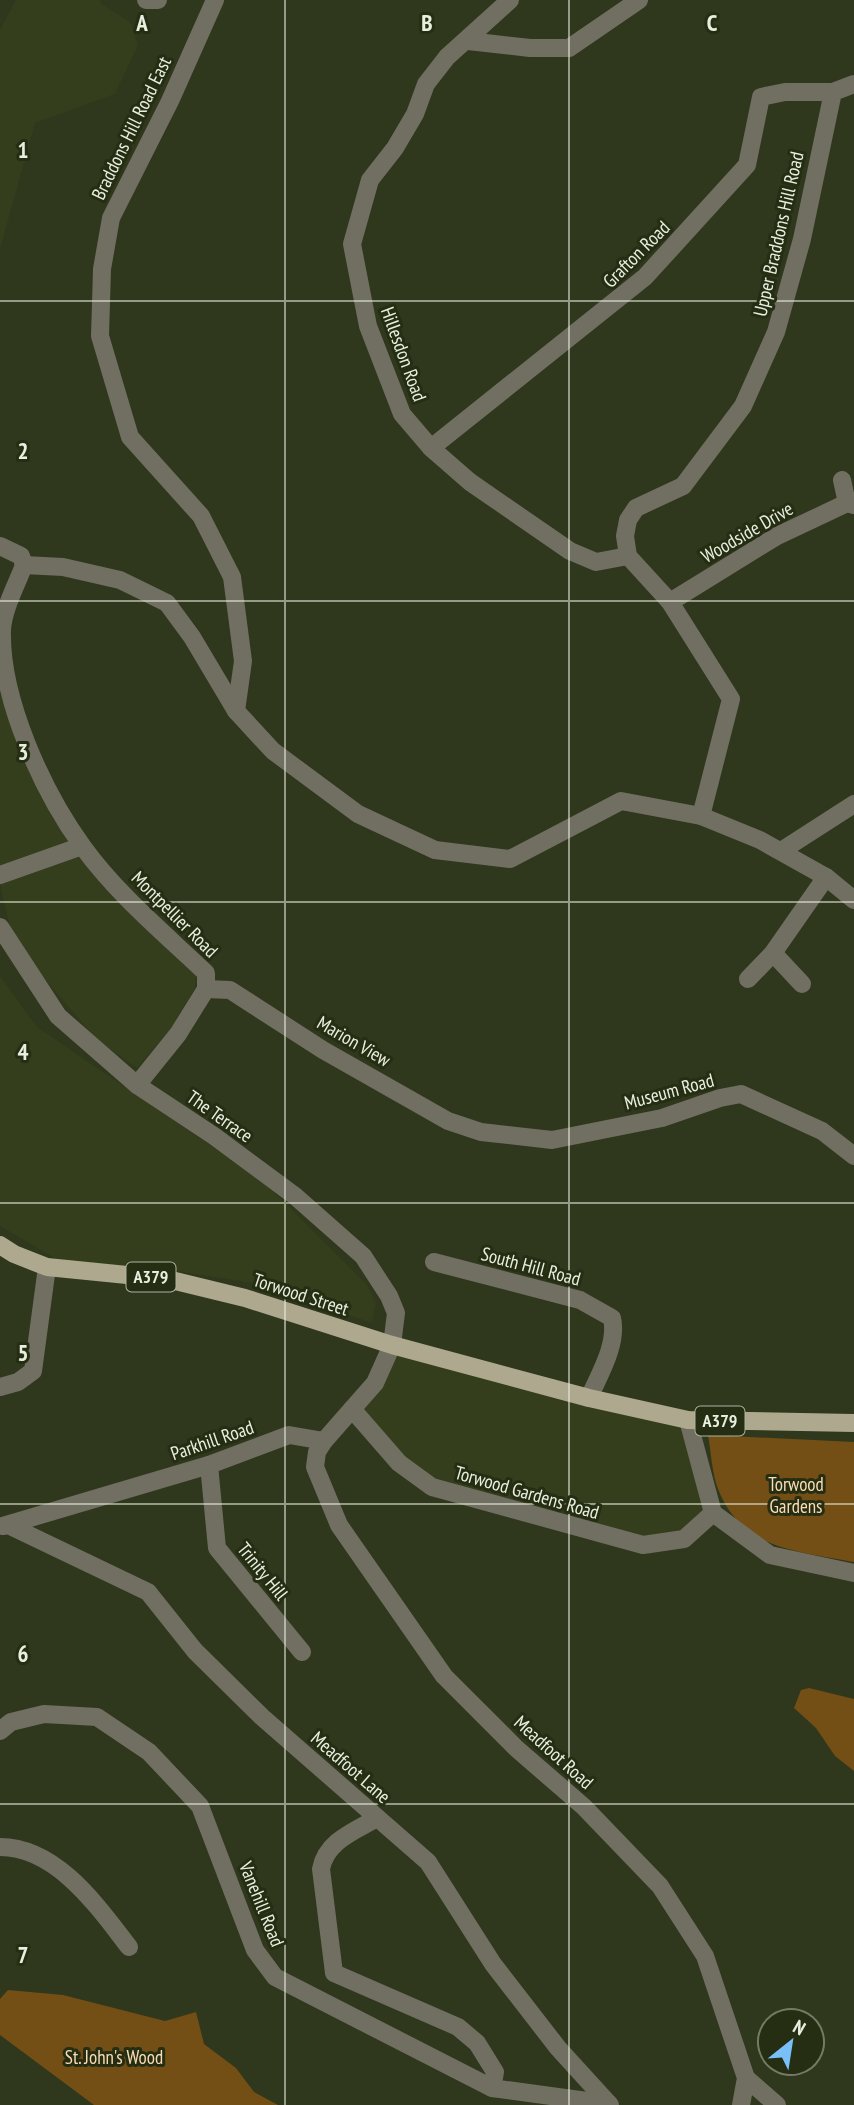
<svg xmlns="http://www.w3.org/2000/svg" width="854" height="2105" font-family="'PT Sans Narrow',sans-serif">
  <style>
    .built { fill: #343e1d }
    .green { fill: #734f15 }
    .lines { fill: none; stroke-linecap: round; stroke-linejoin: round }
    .minor { stroke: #716f62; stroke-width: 18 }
    .major { stroke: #aea98e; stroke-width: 18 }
    .grid { fill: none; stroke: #e9efdf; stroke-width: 2; stroke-opacity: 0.55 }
    .labels { text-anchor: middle; stroke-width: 6; stroke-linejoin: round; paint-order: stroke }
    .shield { fill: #252d13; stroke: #aeb5a2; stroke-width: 2 }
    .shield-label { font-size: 18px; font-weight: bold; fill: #e9efdf }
    .street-label { font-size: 19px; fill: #e9efdf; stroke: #252d13 }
    .park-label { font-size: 19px; fill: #fbdcb4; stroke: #252d13 }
    .grid-label { font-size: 23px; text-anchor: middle; font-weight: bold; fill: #e9efdf; stroke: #252d13; stroke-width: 6; stroke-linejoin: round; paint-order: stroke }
  </style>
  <rect width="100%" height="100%" fill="#2f371d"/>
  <g class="built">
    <path d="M16 0H101L100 3 131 23 138 45 115 94 35 123 0 249V30Z"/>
    <path d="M0 693 43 797 196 973 195 988 170 1029 137 1068 97 1040 14 943 0 885Z"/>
    <path d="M0 976 37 1027 264 1182 367 1285 376 1303 372 1323 253 1283 176 1271 58 1260 0 1226Z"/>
    <path d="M392 1345 688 1420 713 1513 684 1539 643 1545 432 1487 352 1409Z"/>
  </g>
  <g class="green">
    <path d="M708 1435 854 1442V1562C798 1551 742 1550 718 1489 712 1473 711 1452 708 1435Z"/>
    <path d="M809 1688 854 1699V1771L835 1756 816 1728 794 1708 801 1690Z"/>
    <path d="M8 1990 63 1995 165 2021 196 2012 204 2044 236 2068 254 2092 278 2105H94L0 2035V1999Z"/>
  </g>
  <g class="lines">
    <g class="minor">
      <path d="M146 0H158"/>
      <path d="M215 0 170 101 111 218 102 269 100 336 130 437 201 516 232 577 243 661 236 711 273 751 358 814 435 850 510 859 621 801 701 816 760 840 826 877 854 900"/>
      <path d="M510 0 447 57 426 84 415 114 395 148 370 180 352 244 368 326 402 414 431 448 470 482 570 551 596 562 628 556"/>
      <path d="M468 41 530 48H569L639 0"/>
      <path d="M431 448 645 277 747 165 761 97 785 92H833"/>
      <path d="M842 480 847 503"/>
      <path d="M0 546 21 556 24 565"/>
      <path d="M24 565C17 584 3 609 2 630 0 699 43 792 83 847 117 894 164 933 206 973V989L178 1034 137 1085"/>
      <path d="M24 565 63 567 120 580 167 603 192 637 236 711"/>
      <path d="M670 602 777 536 847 503 854 505"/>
      <path d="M701 816 731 699 670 602 628 556 625 536 628 520 636 508 683 486 743 406 776 332 802 239 833 92 854 84"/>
      <path d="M781 851 854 804"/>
      <path d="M0 875 82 846"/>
      <path d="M0 927 58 1016 137 1085 214 1136 295 1196 363 1256 389 1296 396 1313 392 1345 375 1383 324 1441 317 1452 315 1467 339 1525 444 1676 517 1749 584 1807 660 1886 705 1956 746 2078 741 2105"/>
      <path d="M773 953 802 984"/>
      <path d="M748 979 773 953 826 877"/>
      <path d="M206 989 230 990 323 1050 448 1121 481 1132 552 1140 662 1118 720 1098 741 1094 822 1131 854 1156"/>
      <path d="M434 1262 580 1300 612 1318C618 1344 599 1375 589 1398"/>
      <path d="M0 1387 18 1382 33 1371 47 1267"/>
      <path d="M352 1409 399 1463 432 1487 643 1545 684 1539 713 1513"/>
      <path d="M688 1420 713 1513 770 1555 854 1573"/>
      <path d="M209 1465 217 1548 302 1652"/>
      <path d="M8 1525 148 1592 195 1651 262 1717 428 1862 493 1964 558 2048 610 2105"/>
      <path d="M3 1526 209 1465 289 1435 324 1441"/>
      <path d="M0 1731 11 1722 44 1714 97 1717 149 1752 200 1806 255 1950 275 1977 492 2088 609 2104"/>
      <path d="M377 1818C355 1831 326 1841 321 1869L334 1973 458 2027 477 2043 495 2072 492 2088"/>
      <path d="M0 1847C57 1847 98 1907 129 1947"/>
      <path d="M746 2078 777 2105"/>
    </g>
    <path class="major" d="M0 1245 14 1254 47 1267 167 1279 245 1298 392 1345 589 1398 688 1420 854 1423"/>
  </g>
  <path class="grid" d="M285 0V2105M569 0V2105M0 301H854M0 601H854M0 902H854M0 1203H854M0 1504H854M0 1804H854"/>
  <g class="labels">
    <g class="shield">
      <rect x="126.5" y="1262.5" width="49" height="29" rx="5"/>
      <rect x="695.5" y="1406.5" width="49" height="29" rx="5"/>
    </g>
    <g class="shield-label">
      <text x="151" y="1283">A379</text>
      <text x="720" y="1427">A379</text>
    </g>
    <g class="street-label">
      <text transform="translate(131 128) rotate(-64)" y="7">Braddons Hill Road East</text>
      <text transform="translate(778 234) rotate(-77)" y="7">Upper Braddons Hill Road</text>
      <text transform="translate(636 254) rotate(-45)" y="7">Grafton Road</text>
      <text transform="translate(404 354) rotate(70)" y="7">Hillesdon Road</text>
      <text transform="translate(747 532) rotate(-30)" y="7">Woodside Drive</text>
      <text transform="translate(175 914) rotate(45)" y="7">Montpellier Road</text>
      <text transform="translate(354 1041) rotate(30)" y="7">Marion View</text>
      <text transform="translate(669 1091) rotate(-15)" y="7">Museum Road</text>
      <text transform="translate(220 1116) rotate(35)" y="7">The Terrace</text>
      <text transform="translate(531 1266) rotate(15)" y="7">South Hill Road</text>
      <text transform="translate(301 1294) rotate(18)" y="7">Torwood Street</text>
      <text transform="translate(212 1440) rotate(-19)" y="7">Parkhill Road</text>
      <text transform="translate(527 1492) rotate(16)" y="7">Torwood Gardens Road</text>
      <text transform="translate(263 1571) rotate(51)" y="7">Trinity Hill</text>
      <text transform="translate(554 1752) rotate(42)" y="7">Meadfoot Road</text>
      <text transform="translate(351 1767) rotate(41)" y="7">Meadfoot Lane</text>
      <text transform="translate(262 1904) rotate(68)" y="7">Vanehill Road</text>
    </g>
    <g class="park-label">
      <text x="796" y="1491">Torwood<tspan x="796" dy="22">Gardens</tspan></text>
      <text x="114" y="2064">St. John's Wood</text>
    </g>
  </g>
  <g class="grid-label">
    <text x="142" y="31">A</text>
    <text x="427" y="31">B</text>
    <text x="712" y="31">C</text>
    <text x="23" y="158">1</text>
    <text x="23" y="459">2</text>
    <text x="23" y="760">3</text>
    <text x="23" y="1060">4</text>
    <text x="23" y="1361">5</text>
    <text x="23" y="1662">6</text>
    <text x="23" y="1963">7</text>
  </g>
  <g transform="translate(791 2042) rotate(30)"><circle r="33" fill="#252d13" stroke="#737b65" stroke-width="2"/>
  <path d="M0-5L12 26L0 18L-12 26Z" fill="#79bff8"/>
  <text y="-10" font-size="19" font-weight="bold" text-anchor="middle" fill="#e9efdf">N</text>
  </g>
</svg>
